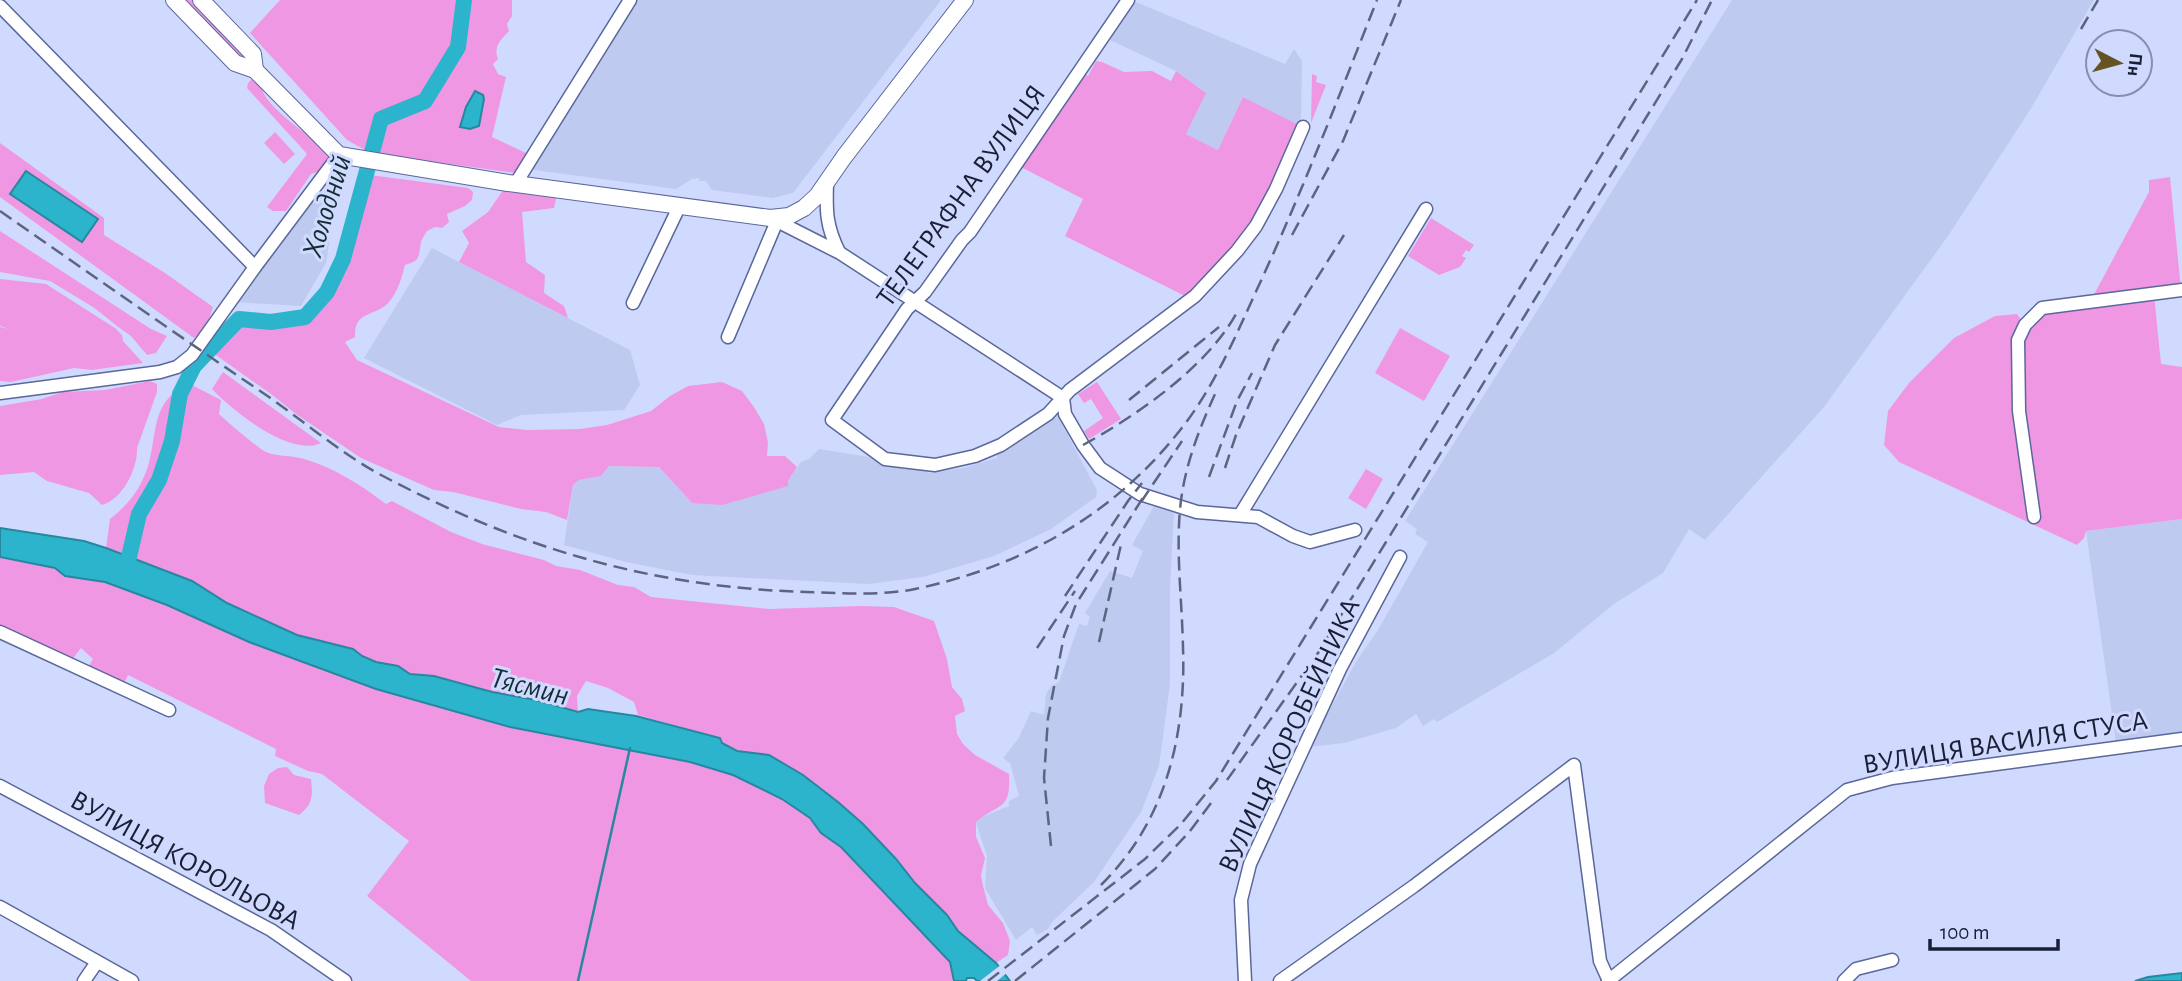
<svg xmlns="http://www.w3.org/2000/svg" width="2182" height="981" font-family="'Alegreya Sans',sans-serif">
  <style>
    .built { fill: #bfcaf1 }
    .green { fill: #f097e3 }
    .water { fill: #2cb4cc; stroke: #27879f; stroke-width: 2 }
    .pier { fill: #d0dafe }
    .lines { fill: none; stroke-linecap: round; stroke-linejoin: round }
    .stream { stroke: #27879f; stroke-width: 2.5 }
    .river { stroke: #2cb4cc; stroke-width: 16 }
    .minor-casing { stroke: #5a679b; stroke-width: 15 }
    .major-casing { stroke: #5a679b; stroke-width: 18 }
    .minor { stroke: #fff; stroke-width: 12 }
    .major { stroke: #fff; stroke-width: 16 }
    .rail { stroke: #5d647f; stroke-width: 2.5; stroke-dasharray: 14 7; stroke-linecap: butt }
    .labels { text-anchor: middle; stroke-width: 6; stroke-linejoin: round; paint-order: stroke }
    .street-label { font-size: 28px; fill: #1a1f35; stroke: #d0dafe }
    .water-label { font-size: 30px; font-style: italic; fill: #132e33; stroke: #d0dafe }
  </style>
  <rect width="100%" height="100%" fill="#d0dafe"/>
  <g class="built">
    <path d="M634 0H941L793 193 773 198 712 190 706 181H699V178L692 179 676 189 527 169Z"/>
    <path d="M1131 0 1285 64 1294 49 1302 61 1301 126 1243 97 1218 150 1186 134 1205 92 1176 71 1110 40Z"/>
    <path d="M1732 0H2094L2030 110 1948 236 1824 407 1705 540 1689 529 1663 573 1614 604 1554 653 1437 722 1434 719 1423 726 1416 714 1396 728 1344 743 1309 747 1357 660 1378 630 1428 542 1415 534 1417 529 1405 521Z"/>
    <path d="M317 193 334 200 329 243 326 263 301 306 235 302Z"/>
    <path d="M432 248 630 350 640 385 624 410 521 415 497 425 364 358Z"/>
    <path d="M1052 415 1058 417 1097 490 1096 497 1051 529 994 556 923 577 868 584 692 575 626 562 564 545 573 485 579 480 601 476 609 466 659 467 692 503 788 481 801 462 809 459 819 449 925 466 928 473 963 468 997 458 998 451Z"/>
    <path d="M1154 506 1174 513 1170 588V684L1159 766 1141 812 1094 882 1052 922 1048 929 1037 935 1032 927 1016 940 985 888 987 856 975 820 1009 806V801L1019 796 1010 763 1003 758 1018 739 1031 711 1044 715 1046 694 1051 686 1059 682 1079 624 1087 626 1090 617 1085 613 1110 571 1132 578 1143 551 1132 545Z"/>
    <path d="M2182 519V734L2116 743 2086 531Z"/>
  </g>
  <g class="green">
    <path d="M178 0H201L249 48 237 61Z"/>
    <path d="M280 0H512V16L507 24 509 31C501 40 493 46 498 59L493 64 498 74 506 77 492 137 528 154 516 173 384 155 365 150 347 140 250 33Z"/>
    <path d="M1096 61 1102 62 1124 72 1152 71 1171 81 1176 71 1206 93 1186 134 1218 150 1243 97 1303 127 1256 226 1187 297 1065 236 1083 199 1015 164 1080 70 1088 76Z"/>
    <path d="M1312 74 1317 76 1316 82 1326 85 1311 123Z"/>
    <path d="M252 79 261 86C265 108 311 136 329 151V158L320 171 311 174 286 211H273L267 207 307 154 247 88 248 83Z"/>
    <path d="M275 132 295 154 284 164 264 143Z"/>
    <path d="M0 143 104 218V235L165 273 213 307 206 328 194 338 0 197Z"/>
    <path d="M370 175 468 188 473 192 472 200 465 206 447 214 449 222 442 228 435 227 427 231C425 235 422 238 421 242 418 256 422 260 405 265 402 277 398 291 390 301 376 318 354 309 355 337L345 342 357 360 499 427 527 430 580 429 607 425 651 411 670 396 688 386 722 382 742 391 754 407 764 424 768 442 767 456H785L797 467 788 481V486L722 505 692 503 659 467 609 466 601 476 579 480 573 485 567 520 546 512 521 509 453 492 434 490 361 458 296 414 271 394 213 353 211 346 219 340 221 343 227 344 226 340C243 308 282 334 307 319 323 309 339 271 350 255L347 246 365 180Z"/>
    <path d="M2170 177 2181 290 2154 294 2161 364 2182 367V519L2086 531 2084 538 2077 545 1899 462 1884 445 1888 411 1909 383 1954 338 1995 316 2017 314 2025 325 2034 315 2090 302 2149 192V180Z"/>
    <path d="M508 183 558 189 554 208 522 212 526 262 545 275 544 293 564 306 568 318 459 262 469 243 462 231 488 212Z"/>
    <path d="M1431 218 1474 245 1469 252 1466 250 1462 256 1466 258 1460 267 1439 275 1408 256Z"/>
    <path d="M0 231 151 329 167 336 156 353 147 355 131 336 117 326 93 307 50 281 0 272Z"/>
    <path d="M0 279 46 284 115 328 122 335 123 341 143 363 92 370 74 368 11 382 0 381V327L9 329 0 326Z"/>
    <path d="M1400 328 1450 356 1424 401 1375 373Z"/>
    <path d="M223 372 321 443C290 458 232 410 212 389Z"/>
    <path d="M150 381 157 384V392L137 448C138 468 123 499 102 505L89 493 47 481 34 472 0 475V406L42 399 63 392 105 390Z"/>
    <path d="M1097 382 1121 419 1089 439 1084 431 1103 418 1091 399 1084 403 1078 394Z"/>
    <path d="M192 385 221 400 219 414C229 423 255 446 266 452 277 457 292 455 304 459 333 467 361 485 386 504L392 501 451 532 482 544 544 560 556 566 580 570 618 585 634 587 651 597 769 609 861 606 894 607 934 621 947 659 952 687 962 699 965 711 955 716 957 734 963 744 975 755 1009 774C1011 812 999 802 976 822V837L985 858 981 875 983 886 988 905 1003 923 1010 941 1008 955 996 963 958 931 947 915 915 883 896 859 863 824 838 802 803 775 769 755 737 751 722 743 720 738 638 715 634 702 608 688 586 681 577 696 578 712 536 700 496 693 434 676 410 674 398 666 376 662 362 656 353 649 297 635 227 603 192 581 106 548 110 519C123 509 135 496 142 481 161 448 144 397 192 385Z"/>
    <path d="M1366 469 1383 479 1366 509 1348 498Z"/>
    <path d="M0 557 55 568 65 576 105 582 167 605 249 642 376 689 510 727 690 762 732 775 782 799 810 818 821 833 841 847 950 962 954 979 952 981H471L367 896 409 841 322 774 308 771 275 756 276 749 128 675 123 686 87 669 93 659 81 648 72 660 0 626Z"/>
    <path d="M287 767 294 775 311 779C313 796 313 804 299 815L265 803 264 786 269 774 278 768Z"/>
  </g>
  <g class="water">
    <path d="M475 91 483 95 484 99 479 126 470 129 460 127 466 107Z"/>
    <path d="M26 171 98 219 82 242 10 194Z"/>
    <path d="M0 528 84 541 106 548 192 581 227 603 297 635 353 649 362 656 376 662 398 666 410 674 434 676 492 692 536 700 578 712 588 709 636 716 720 738 722 743 737 751 769 755 803 775 838 802 863 824 896 859 915 883 947 915 958 931 996 963 1010 981H977L974 978H967L966 981H954L950 962 841 847 821 833 810 818 782 799 733 775 690 762 510 727 376 689 249 642 167 605 105 582 65 576 55 568 0 557Z"/>
    <path d="M2182 973V981H2135L2148 977Z"/>
  </g>
  <path class="pier" d="M1002 964 1008 972 997 981H980Z"/>
  <g class="lines">
    <path class="stream" d="M578 981 630 748"/>
    <path class="river" d="M125 574 139 514 159 480 172 441 180 394 194 366 239 319 271 322 305 317 327 292 343 259 381 119 425 101 458 47 464 0"/>
    <g class="minor-casing">
      <g id="minor">
        <path d="M1128 0 970 232 962 240 925 292 907 309 832 420 885 459 935 465 975 456 1001 445 1048 414 1070 390 1195 296 1237 251 1256 226 1276 189 1303 127"/>
        <path d="M0 6 255 267"/>
        <path d="M827 182C826 211 826 226 839 252"/>
        <path d="M516 183 630 0"/>
        <path d="M771 218 840 253 1063 398 1065 414 1083 445 1100 468 1140 494 1197 512 1258 517 1293 536 1310 542 1355 530"/>
        <path d="M633 303 679 207"/>
        <path d="M728 337 777 221"/>
        <path d="M0 393 160 372 177 367 192 355 255 267 339 155"/>
        <path d="M1240 515 1426 209"/>
        <path d="M2034 517 2019 411 2018 340 2025 325 2042 308 2182 290"/>
        <path d="M0 632 169 710"/>
        <path d="M0 786 271 930 345 981"/>
        <path d="M0 907 132 981"/>
        <path d="M84 981 97 962"/>
        <path d="M1245 981 1241 900 1250 864 1340 669 1400 557"/>
        <path d="M1280 981 1414 886 1574 765 1600 961 1609 981"/>
        <path d="M1608 981 1847 790 1892 778 2182 739"/>
        <path d="M1844 981 1856 969 1892 960"/>
      </g>
    </g>
    <g class="major-casing">
      <g id="major">
        <path d="M174 0 235 63 255 70 339 155 508 183 770 218 789 216 804 208 817 196 844 157 965 0"/>
        <path d="M201 0 253 54 255 70"/>
      </g>
    </g>
    <use href="#minor" class="minor"/>
    <use href="#major" class="major"/>
    <g class="rail">
      <path d="M2081 29 2098 0"/>
      <path d="M0 211C89 273 179 336 269 397 306 423 342 454 381 475 519 548 649 587 806 592 841 593 880 596 915 589 1021 567 1114 515 1181 429 1215 386 1236 335 1259 285 1302 192 1339 96 1377 0"/>
      <path d="M1292 235 1343 141 1401 0"/>
      <path d="M1129 400 1219 327"/>
      <path d="M1083 445C1136 416 1207 367 1236 314"/>
      <path d="M1225 468 1236 435 1275 345 1344 235"/>
      <path d="M1209 477 1237 401 1252 373"/>
      <path d="M1141 502 1182 441"/>
      <path d="M1065 596 1128 501 1142 483"/>
      <path d="M1099 642 1122 540"/>
      <path d="M1037 648 1075 591"/>
      <path d="M1227 780 1318 653 1682 59 1712 0"/>
      <path d="M1051 846 1044 778 1048 718 1064 636 1076 604 1144 496"/>
      <path d="M1101 885C1166 821 1186 736 1183 647 1182 601 1176 555 1180 509 1184 467 1199 429 1216 392"/>
      <path d="M988 981 1145 859 1181 824 1216 781 1697 0"/>
      <path d="M1015 981 1155 869 1190 831 1211 803"/>
    </g>
  </g>
  <g class="labels">
    <g class="street-label">
      <text transform="translate(960 195) rotate(-54)" y="10">ТЕЛЕГРАФНА ВУЛИЦЯ</text>
      <text transform="translate(1288 735) rotate(-65)" y="10">ВУЛИЦЯ КОРОБЕЙНИКА</text>
      <text transform="translate(2005 741) rotate(-9)" y="10">ВУЛИЦЯ ВАСИЛЯ СТУСА</text>
      <text transform="translate(186 859) rotate(29)" y="10">ВУЛИЦЯ КОРОЛЬОВА</text>
    </g>
    <g class="water-label">
      <text transform="translate(326 206) rotate(-73)" y="10">Холодний</text>
      <text transform="translate(530 686) rotate(14)" y="10">Тясмин</text>
    </g>
  </g>
  <g transform="translate(2119 63) rotate(96)"><circle r="33" fill="#d0dafe" stroke="#878fae" stroke-width="2"/>
  <path d="M0-5L12 26L0 18L-12 26Z" fill="#645421"/>
  <text y="-10" font-size="19" font-weight="bold" text-anchor="middle" fill="#1a1f35">Пн</text>
  </g>
  <path d="M1930 939v10h128v-10" fill="none" stroke="#1a1f35" stroke-width="3.5"/>
  <text x="1940" y="939" font-size="21" fill="#1a1f35" stroke="#d0dafe" stroke-width="5" paint-order="stroke">100 m</text>
</svg>
